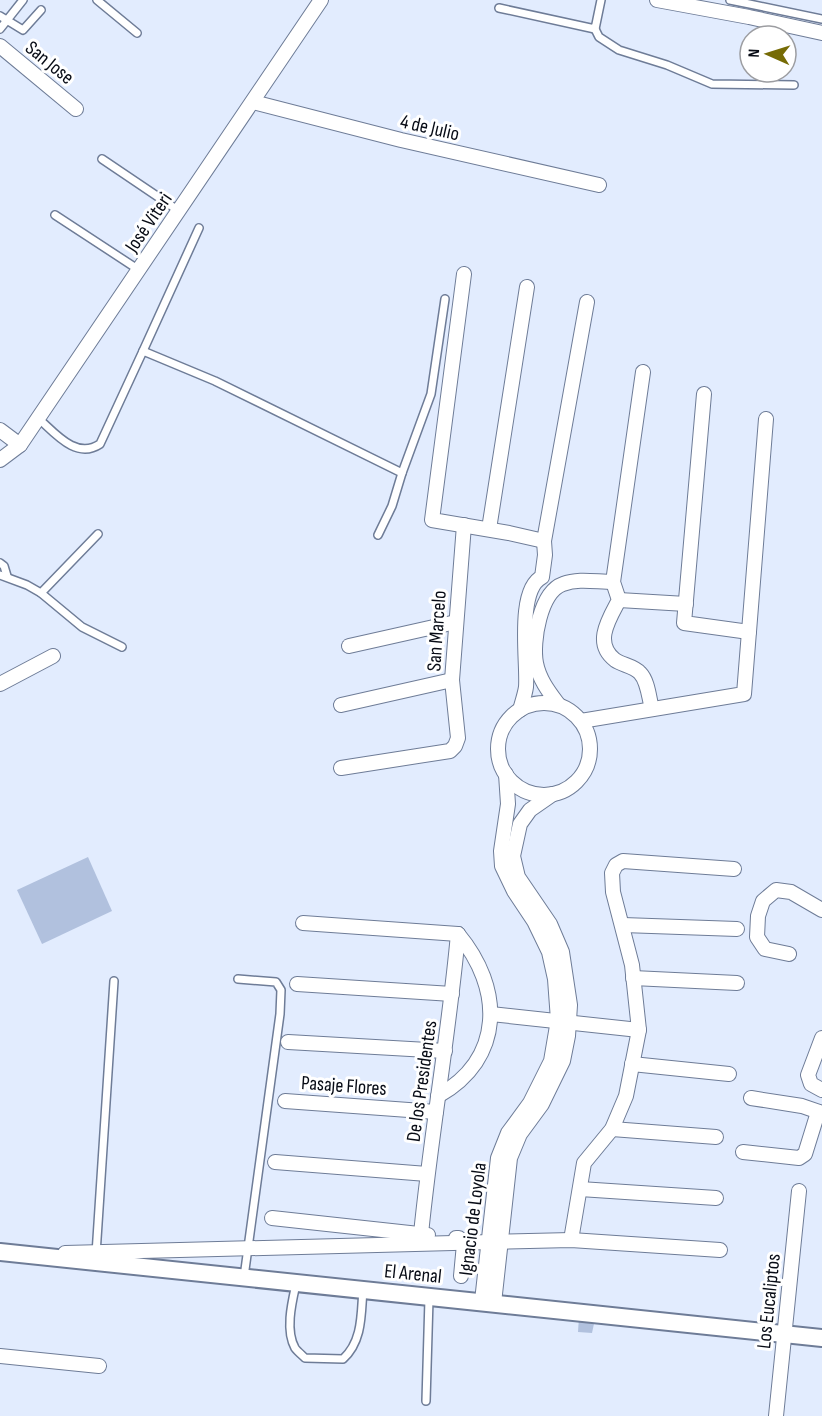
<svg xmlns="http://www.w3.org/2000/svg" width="822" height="1416" font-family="'Sofia Sans Condensed',sans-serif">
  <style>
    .building { fill: #b1c1de }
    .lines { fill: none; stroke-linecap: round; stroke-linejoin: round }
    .service-casing { stroke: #6e7c97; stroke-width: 10 }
    .minor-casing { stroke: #6e7c97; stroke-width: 16 }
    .tertiary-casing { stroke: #6e7c97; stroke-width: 20 }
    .service { stroke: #fff; stroke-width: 7 }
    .minor { stroke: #fff; stroke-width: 14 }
    .tertiary { stroke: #fff; stroke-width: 16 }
    .labels { text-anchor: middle; stroke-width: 6; stroke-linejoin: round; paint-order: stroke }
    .street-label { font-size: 20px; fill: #070b15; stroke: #fff }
  </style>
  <rect width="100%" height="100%" fill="#e2ecfe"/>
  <g class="building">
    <path d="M88 857 112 911 42 944 17 890Z"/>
    <path d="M579 1317 595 1319 592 1333 578 1332Z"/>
  </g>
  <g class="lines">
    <g class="service-casing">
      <g id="service">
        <path d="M97 0 137 33"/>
        <path d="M730 0 822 19"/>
        <path d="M499 8 595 29 601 0"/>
        <path d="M0 16 23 30 41 10"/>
        <path d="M0 29 23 0"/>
        <path d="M595 29 599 37 619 50 667 65 712 84 794 85"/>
        <path d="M102 159 179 211"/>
        <path d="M55 215 139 270"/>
        <path d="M143 351 199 228"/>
        <path d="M38 418C55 433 76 460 100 444L143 351 215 381 402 473 392 506 378 535"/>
        <path d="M402 473 431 394 445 299"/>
        <path d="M0 563 4 566 7 576"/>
        <path d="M0 575 27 585 41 593 98 534"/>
        <path d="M41 593 82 627 122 647"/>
        <path d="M238 979 276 982 281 990 280 1014 244 1277"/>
        <path d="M96 1254 114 981"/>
        <path d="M296 1284C292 1302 285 1330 295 1348 297 1351 302 1355 305 1358L343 1359C363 1341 361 1313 363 1289"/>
        <path d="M426 1401 429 1299"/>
      </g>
    </g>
    <g class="minor-casing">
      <g id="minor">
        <path d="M657 0 749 17 822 33"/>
        <path d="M0 46 76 109"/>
        <path d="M253 102 401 140 599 185"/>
        <path d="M464 274 432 520 509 533 544 541"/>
        <path d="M643 372 613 582 619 600C609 619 593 643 615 660 622 665 634 666 640 673 648 681 649 698 652 709"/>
        <path d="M704 394 684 623 749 632"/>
        <path d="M0 430 20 445"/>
        <path d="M0 460 20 445 321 0"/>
        <path d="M489 529 527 287"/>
        <path d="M619 600 686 604"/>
        <path d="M349 646 456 622"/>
        <path d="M0 684 53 656"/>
        <circle cx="544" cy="749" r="46"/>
        <path d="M558 704C549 692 539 679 536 663 532 642 540 592 563 584 579 578 596 582 613 582"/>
        <path d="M341 705 452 680"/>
        <path d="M520 710C522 703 525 694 526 687 528 663 516 590 542 577L545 555 544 541 587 302"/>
        <path d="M581 721 744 694 766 419"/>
        <path d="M341 768 450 751 455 746 458 738 452 680 464 525"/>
        <path d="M303 923 458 934"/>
        <path d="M623 925 737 929"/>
        <path d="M789 954 765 949 757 937 758 916 763 901 776 890 791 892 822 910"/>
        <path d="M633 978 737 983"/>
        <path d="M297 984 452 994"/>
        <path d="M491 1014 639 1030"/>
        <path d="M822 1038 808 1075 811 1084 822 1090"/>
        <path d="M288 1042 445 1051"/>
        <path d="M632 1064 729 1074"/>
        <path d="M438 1096C505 1058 503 988 458 934"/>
        <path d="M751 1098 802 1106 822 1113"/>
        <path d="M285 1101 436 1112"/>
        <path d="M612 1129 716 1137"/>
        <path d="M743 1152 799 1158 805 1154 818 1112"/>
        <path d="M275 1162 427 1174"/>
        <path d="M580 1189 716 1198"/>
        <path d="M272 1218 428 1235"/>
        <path d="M421 1234C431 1133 449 1034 458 934"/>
        <path d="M456 1238H459L464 1244 461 1276"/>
        <path d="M571 1240 584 1163 612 1129 626 1096 639 1030 632 965 613 892 612 873 616 865 623 861 734 869"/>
        <path d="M65 1253 571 1240 720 1250"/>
        <path d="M482 1301 498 1158 508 1133 530 1103 551 1061 558 1020 555 979 549 952 534 921 514 891 502 866 501 851 508 804 506 774"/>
        <path d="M494 1303 510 1158 520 1134 542 1104 563 1061 568 1036 570 1005 562 952 550 924 518 877 513 856 520 824 530 810 553 794"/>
        <path d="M0 1356 99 1366"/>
        <path d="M776 1416 799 1191"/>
      </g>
    </g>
    <g class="tertiary-casing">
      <path id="tertiary" d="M0 1252 822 1338"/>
    </g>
    <use href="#service" class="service"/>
    <use href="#minor" class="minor"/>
    <use href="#tertiary" class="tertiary"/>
  </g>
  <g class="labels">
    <g class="street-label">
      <text transform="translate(50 62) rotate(39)" y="7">San Jose</text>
      <text transform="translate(430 127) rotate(13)" y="7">4 de Julio</text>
      <text transform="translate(148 222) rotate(-56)" y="7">José Viteri</text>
      <text transform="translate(436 631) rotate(-86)" y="7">San Marcelo</text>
      <text transform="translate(421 1081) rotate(-82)" y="7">De los Presidentes</text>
      <text transform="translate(344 1085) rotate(4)" y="7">Pasaje Flores</text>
      <text transform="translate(472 1219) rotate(-83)" y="7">Ignacio de Loyola</text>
      <text transform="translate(413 1273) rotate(6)" y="7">El Arenal</text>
      <text transform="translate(768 1301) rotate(-84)" y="7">Los Eucaliptos</text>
    </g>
  </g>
  <g transform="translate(768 54) rotate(273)"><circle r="28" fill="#ffffff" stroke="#9c9da1" stroke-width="1.5"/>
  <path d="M0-4.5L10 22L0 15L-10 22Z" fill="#766b05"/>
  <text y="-9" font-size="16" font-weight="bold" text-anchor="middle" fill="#070b15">N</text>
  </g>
</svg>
